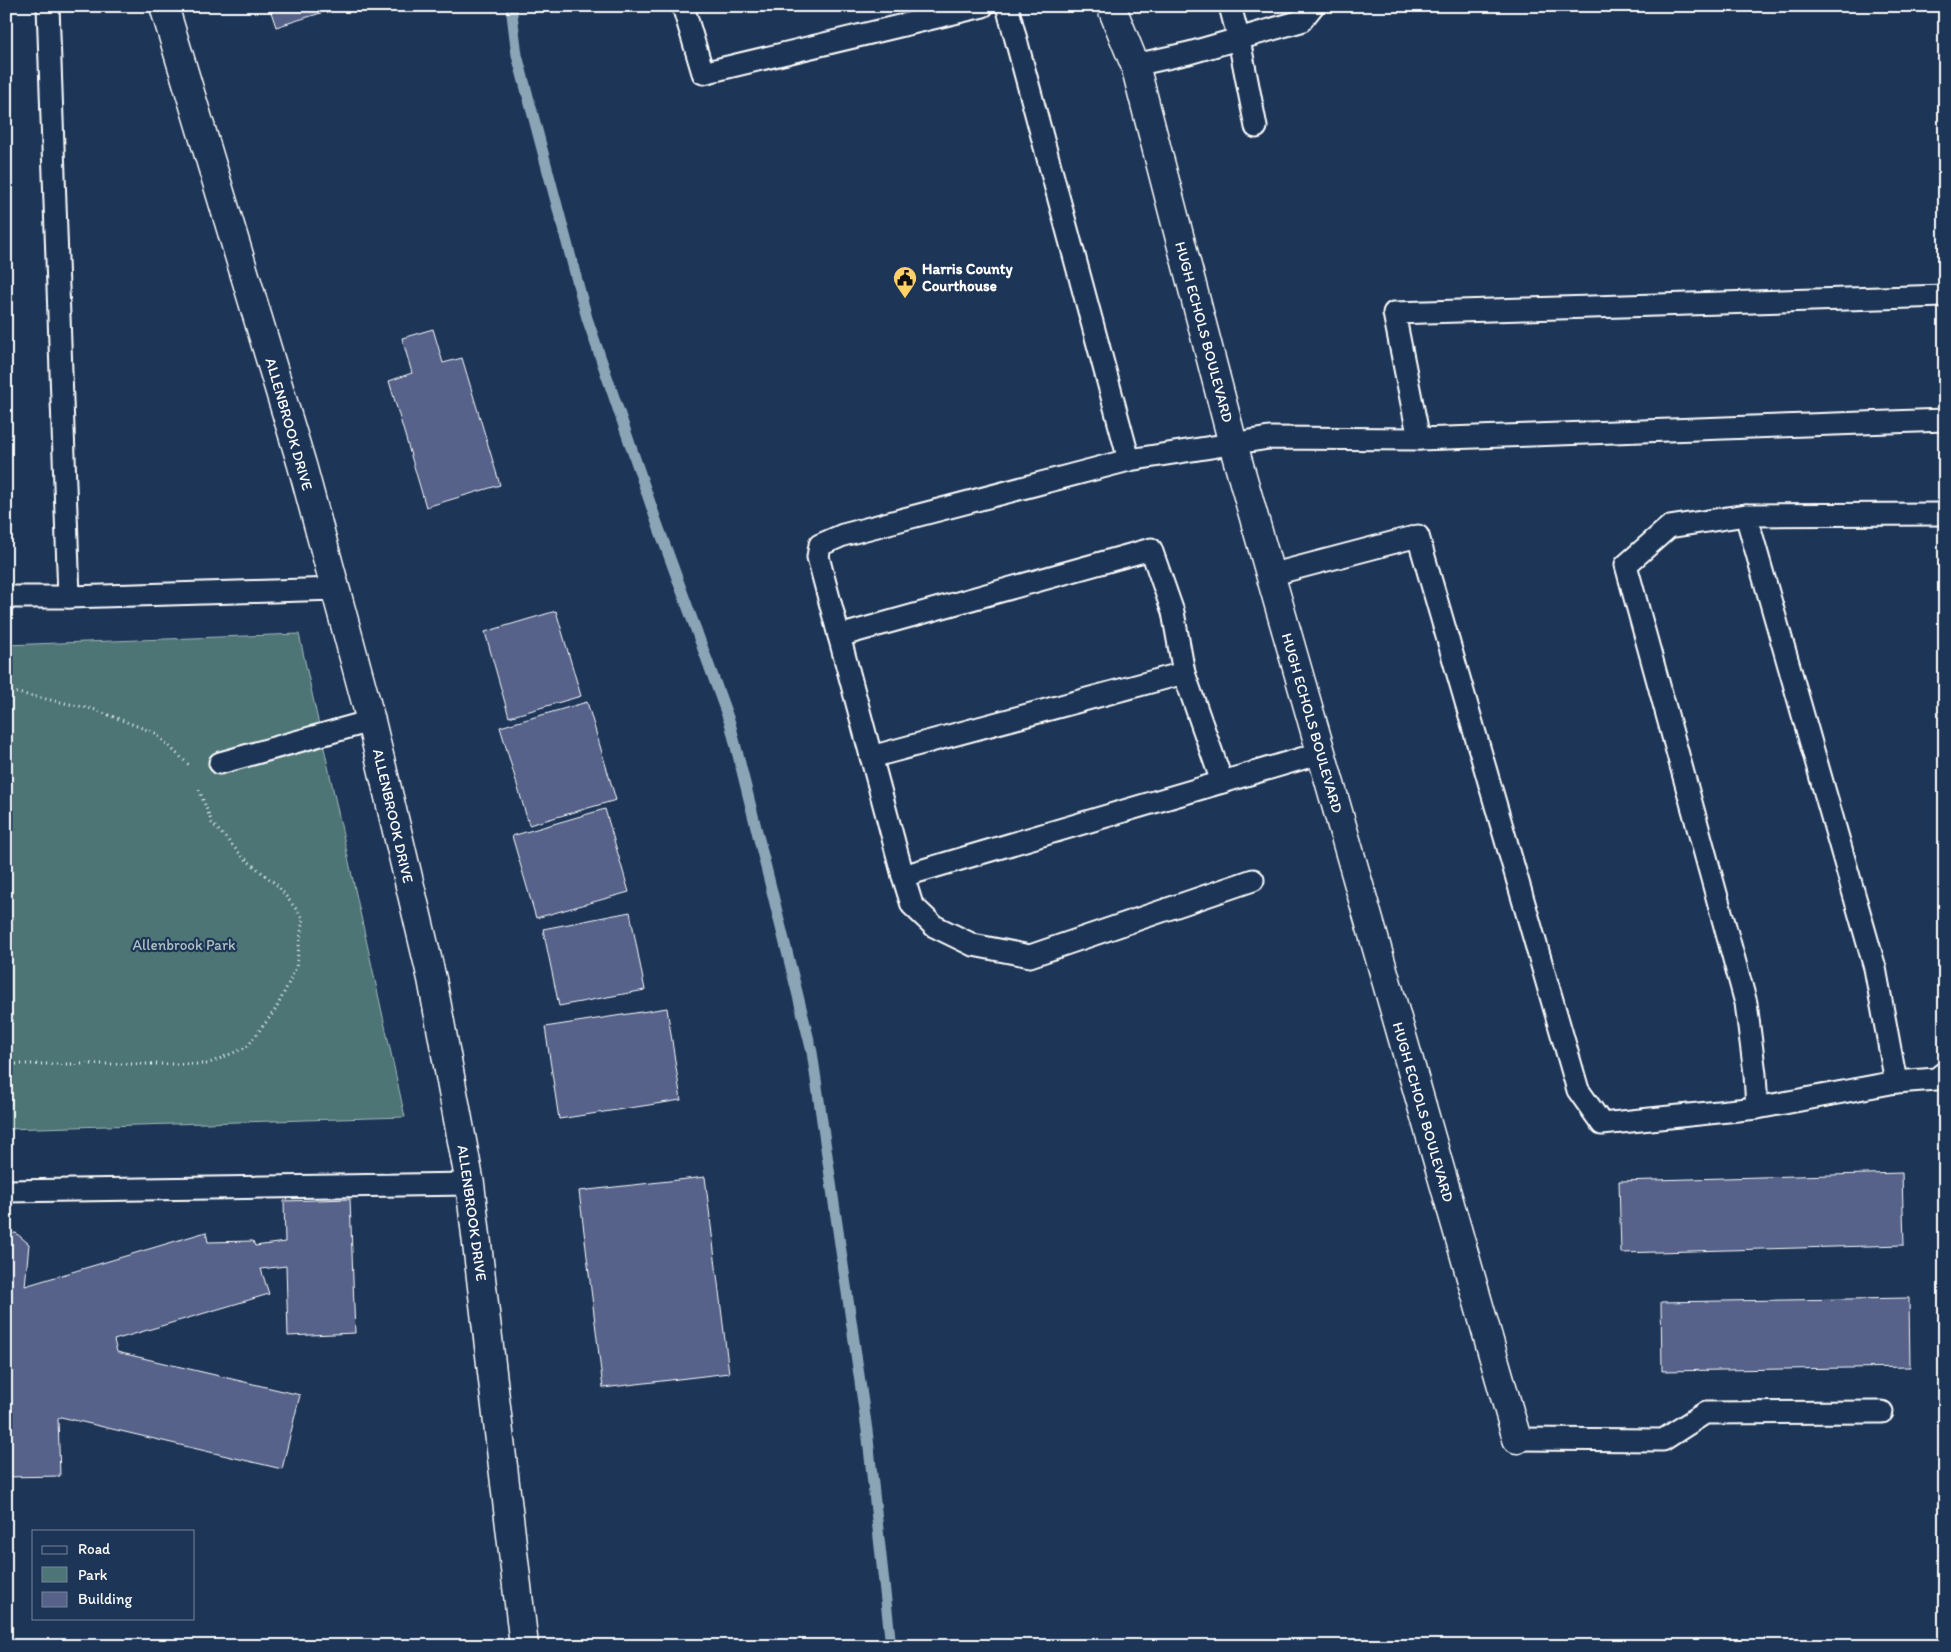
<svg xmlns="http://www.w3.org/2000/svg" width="1951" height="1652" font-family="Itim,sans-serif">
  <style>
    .green { fill: #4d7476; stroke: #a6baba }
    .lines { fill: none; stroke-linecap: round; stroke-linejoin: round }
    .stream { stroke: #8ba5b6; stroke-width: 11 }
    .building { fill: #57628a; stroke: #fff }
    .service-casing { stroke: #fff; stroke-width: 25 }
    .minor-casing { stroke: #fff; stroke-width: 31 }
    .path { stroke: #fff; stroke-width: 3; stroke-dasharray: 1 4; stroke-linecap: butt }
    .service { stroke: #1d3557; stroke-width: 21 }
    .minor { stroke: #1d3557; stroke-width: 28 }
    .labels { text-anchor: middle; stroke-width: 4.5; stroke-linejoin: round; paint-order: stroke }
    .poi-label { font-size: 15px; font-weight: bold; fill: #fff; stroke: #1d3557; text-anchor: start }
    .street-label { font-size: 15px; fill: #fff; stroke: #1d3557 }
    .park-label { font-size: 15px; fill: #afc0c1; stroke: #1d3557 }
  </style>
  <rect width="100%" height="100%" fill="#1d3557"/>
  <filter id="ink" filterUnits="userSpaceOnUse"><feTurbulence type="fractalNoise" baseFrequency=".02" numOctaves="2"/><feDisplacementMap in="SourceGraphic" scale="10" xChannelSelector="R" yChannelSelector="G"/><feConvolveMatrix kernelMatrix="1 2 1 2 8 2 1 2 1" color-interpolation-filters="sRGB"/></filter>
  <g filter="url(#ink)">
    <path class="green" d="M299 634 405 1117 6 1129V645Z"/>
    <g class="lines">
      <path class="stream" d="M511 6 517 55 587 318 657 523 730 723 812 1052 867 1430 891 1646"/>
    </g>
    <g class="building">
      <path d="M269 6H343L276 27Z"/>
      <path d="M433 329 443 363 462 358 500 485 426 507 389 381 412 373 402 338Z"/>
      <path d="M556 611 581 696 509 717 485 632Z"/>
      <path d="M587 702 616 800 529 825 500 727Z"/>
      <path d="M605 809 629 892 536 918 512 836Z"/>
      <path d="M630 912 645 990 559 1006 543 929Z"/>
      <path d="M667 1008 681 1100 559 1119 545 1027Z"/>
      <path d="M1902 1173 1904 1245 1621 1253 1619 1181Z"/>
      <path d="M705 1177 729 1373 603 1388 579 1191Z"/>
      <path d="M350 1199 355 1333 288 1336 286 1266 261 1269 269 1294 114 1340 117 1352 300 1395 282 1469 61 1417 58 1419 60 1476 6 1477V1234L16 1233 29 1244 25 1286 206 1232 208 1242 253 1241 255 1246 285 1242 284 1201Z"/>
      <path d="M1909 1298 1910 1367 1662 1371 1661 1302Z"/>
    </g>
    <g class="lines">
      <g class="service-casing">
        <g id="service">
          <path d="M48 6 69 597 336 589"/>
          <path d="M683 6 703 73 983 6"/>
          <path d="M1007 6 1129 460"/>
          <path d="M1230 6 1239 40 1256 127"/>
          <path d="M1135 65 1189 53 1301 21 1313 6"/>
          <path d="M1419 439 1394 313 1945 296"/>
          <path d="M1945 514 1746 515 1875 968 1896 1082 1936 1079 1945 1072"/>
          <path d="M1746 515 1669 527 1626 565 1746 1003 1755 1074 1757 1108"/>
          <path d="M1270 575 1418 536 1578 1090 1602 1124 1757 1108 1896 1082"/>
          <path d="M6 597H69"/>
          <path d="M839 636 1151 549 1173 612 1184 673"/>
          <path d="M871 757 1184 673 1222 782"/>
          <path d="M220 763 371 721"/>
          <path d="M903 876 818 557 820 545 843 535 1129 460 1269 438 1419 439 1945 420"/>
          <path d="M1253 880 1030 956 973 945 934 926 912 905 903 876 1321 753"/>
          <path d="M6 1191 470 1184"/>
          <path d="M1517 1439 1663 1440 1705 1413 1882 1412"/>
        </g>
      </g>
      <g class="minor-casing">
        <g id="minor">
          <path d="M164 6 302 465 371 721 432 979 470 1184 524 1646"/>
          <path d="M1111 6 1135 65 1233 444 1517 1439"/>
        </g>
      </g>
      <g class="path">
        <path d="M6 692H13L93 709 155 733 189 765"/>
        <path d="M6 1064H207L247 1047 276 1009 296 968 303 918 278 886 243 857 212 823 198 787"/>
      </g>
      <use href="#service" class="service"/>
      <use href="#minor" class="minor"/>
    </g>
  </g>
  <defs>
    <g id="civic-pin" transform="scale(1.25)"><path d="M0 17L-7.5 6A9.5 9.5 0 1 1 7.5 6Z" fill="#ffd166" stroke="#1d3557"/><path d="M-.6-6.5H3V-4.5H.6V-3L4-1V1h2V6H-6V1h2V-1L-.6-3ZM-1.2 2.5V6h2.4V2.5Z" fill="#111"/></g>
  </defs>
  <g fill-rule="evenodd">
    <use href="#civic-pin" x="905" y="278"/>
  </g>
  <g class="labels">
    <g class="poi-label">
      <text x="922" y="274">Harris County<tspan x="922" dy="17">Courthouse</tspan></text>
    </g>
    <g class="street-label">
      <text transform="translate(1204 332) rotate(75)" y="5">HUGH ECHOLS BOULEVARD</text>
      <text transform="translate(289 424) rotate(74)" y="5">ALLENBROOK DRIVE</text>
      <text transform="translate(1312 723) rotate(74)" y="5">HUGH ECHOLS BOULEVARD</text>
      <text transform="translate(393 816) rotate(77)" y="5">ALLENBROOK DRIVE</text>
      <text transform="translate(1423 1112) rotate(74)" y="5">HUGH ECHOLS BOULEVARD</text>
      <text transform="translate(472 1213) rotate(82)" y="5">ALLENBROOK DRIVE</text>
    </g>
    <g class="park-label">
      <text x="184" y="950">Allenbrook Park</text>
    </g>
  </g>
  <rect width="1951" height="1652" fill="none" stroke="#1d3557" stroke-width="25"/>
  <rect x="12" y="12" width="1926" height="1627" fill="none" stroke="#fff" stroke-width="2" filter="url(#ink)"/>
  <rect x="32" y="1530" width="162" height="90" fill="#1d3557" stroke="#77869a"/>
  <rect x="42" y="1546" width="25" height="8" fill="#1d3557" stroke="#77869a"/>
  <text x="78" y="1554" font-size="15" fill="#ffffff">Road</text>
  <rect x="42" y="1567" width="25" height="15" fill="#4d7476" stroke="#77869a"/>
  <text x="78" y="1580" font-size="15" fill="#ffffff">Park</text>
  <rect x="42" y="1592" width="25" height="15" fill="#57628a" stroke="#77869a"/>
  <text x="78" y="1604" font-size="15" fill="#ffffff">Building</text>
</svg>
